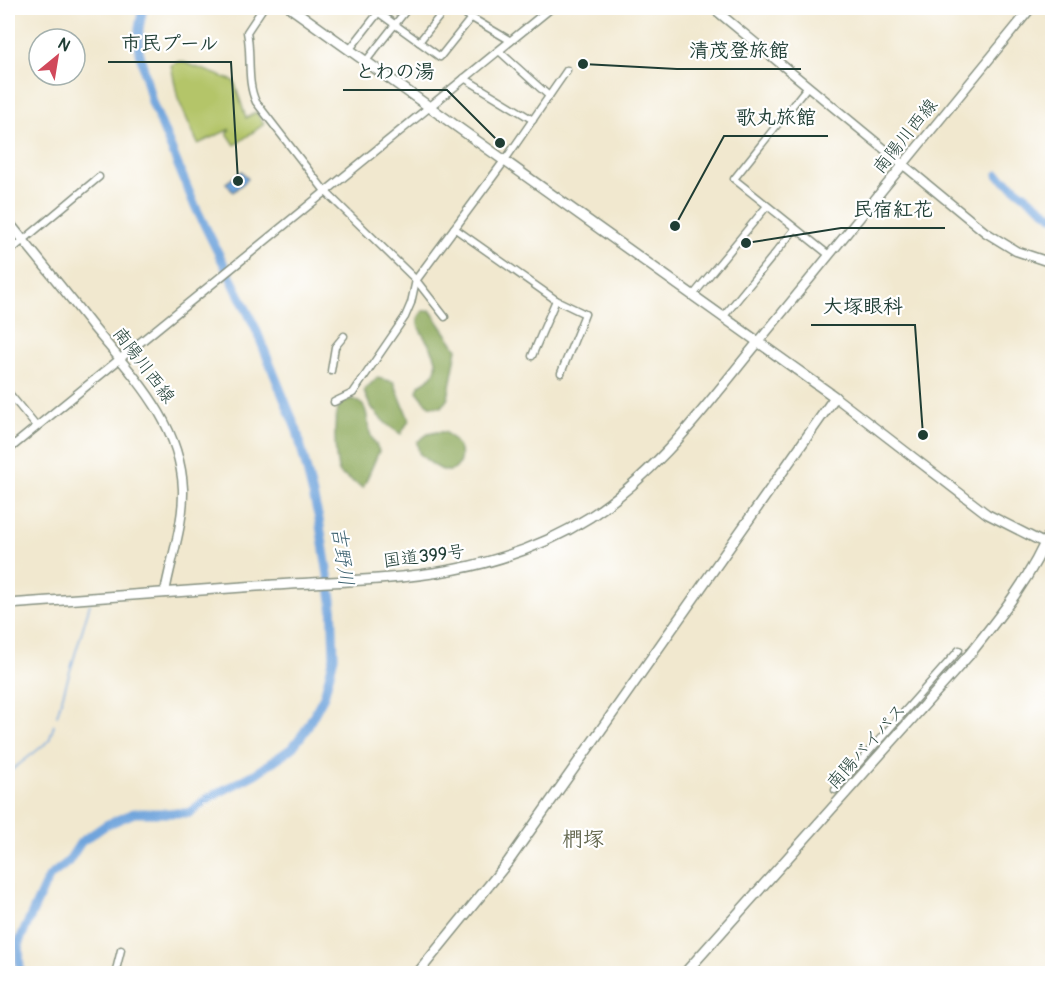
<svg xmlns="http://www.w3.org/2000/svg" width="1060" height="981" font-family="Pangolin,'Klee One',sans-serif">
  <style>
    .green { fill: #b4c569; stroke: #6a814e; stroke-width: 1.5 }
    .forest { fill: #8faa5d; stroke: #577448; stroke-width: 1.5 }
    .water { fill: #70a4dc; stroke: #487088; stroke-width: 1.5 }
    .lines { fill: none; stroke-linecap: round; stroke-linejoin: round }
    .stream { stroke: #70a4dc; stroke-width: 1.5 }
    .river { stroke: #70a4dc; stroke-width: 9 }
    .minor-casing { stroke: #889282; stroke-width: 9 }
    .tertiary-casing { stroke: #889282; stroke-width: 10 }
    .secondary-casing { stroke: #889282; stroke-width: 11 }
    .trunk-casing { stroke: #889282; stroke-width: 12 }
    .minor { stroke: #fff; stroke-width: 6 }
    .tertiary { stroke: #fff; stroke-width: 7 }
    .secondary { stroke: #fff; stroke-width: 8 }
    .trunk { stroke: #fff; stroke-width: 9 }
    .labels { text-anchor: middle; stroke-width: 4.5; stroke-linejoin: round; paint-order: stroke }
    .street-label { font-size: 18px; fill: #1f3d34; stroke: #fff }
    .water-label { font-size: 20px; font-style: italic; fill: #3b616f; stroke: #fff }
    .quarter-label { font-size: 21px; font-weight: bold; fill: #656950; stroke: #fff }
    .leader { fill: none; stroke: #1f3d34; stroke-width: 2 }
    .callout-dot { fill: #1f3d34; stroke: #fff; stroke-width: 2 }
    .callout-label { font-size: 20px; text-anchor: middle; font-weight: bold; fill: #1f3d34; stroke: #fff; stroke-width: 4.5; stroke-linejoin: round; paint-order: stroke }
  </style>
  <rect width="100%" height="100%" fill="#fff"/>
  <filter id="ink" filterUnits="userSpaceOnUse"><feTurbulence type="fractalNoise" baseFrequency=".0167" numOctaves="2"/><feDisplacementMap in="SourceGraphic" scale="12" xChannelSelector="R" yChannelSelector="G"/><feConvolveMatrix kernelMatrix="1 2 1 2 8 2 1 2 1" color-interpolation-filters="sRGB"/></filter>
  <filter id="wash" filterUnits="userSpaceOnUse"><feTurbulence type="fractalNoise" baseFrequency=".008" numOctaves="4" result="noise"/><feDisplacementMap in="SourceGraphic" scale="24" xChannelSelector="R" yChannelSelector="G"/><feGaussianBlur stdDeviation="1.35" result="paint"/><feColorMatrix in="noise" values="0 0 0 0 0 0 0 0 0 0 0 0 0 0 0 0 0 1.4 0 .05"/><feComposite in="paint" operator="in"/></filter>
  <g filter="url(#wash)">
    <rect width="100%" height="100%" fill="#f1e8cf"/>
    <path class="green" d="M180 61 234 81 246 118 256 112 264 124 235 145 227 133 230 129 198 144 178 99 171 65Z"/>
    <g class="forest">
      <path d="M430 310 457 349 448 398 442 407 429 406 417 391 419 385C460 364 415 337 418 320 418 316 421 314 423 311Z"/>
      <path d="M377 378 394 382 409 420 401 434C385 425 368 408 364 390Z"/>
      <path d="M352 399C373 405 364 423 372 438 375 442 377 446 379 451L363 488 339 473C336 461 330 410 343 402 345 400 349 400 352 399Z"/>
      <path d="M437 432H445C451 437 459 444 460 451 462 460 458 472 447 471 438 470 425 459 419 453L417 442 428 434Z"/>
    </g>
    <path class="water" d="M242 171 248 179 233 192 226 183Z"/>
    <g class="lines">
      <g class="stream">
        <path d="M57 715 90 604"/>
        <path d="M8 773 49 741 54 725"/>
      </g>
      <g class="river">
        <path d="M998 175 1052 216"/>
        <path d="M20 974 19 942 44 887 50 876 68 862 81 842 106 825 134 813H189L210 797 255 774 292 748 305 731 324 696 334 657 332 600 319 519 297 431 255 327 194 204 152 102 139 50V28L143 8"/>
      </g>
    </g>
  </g>
  <g filter="url(#ink)">
    <g class="lines">
      <g class="minor-casing">
        <g id="minor">
          <path d="M263 8 247 32C252 55 246 81 256 102L324 190 416 280 445 317"/>
          <path d="M372 8 440 57 471 18"/>
          <path d="M455 8 511 41"/>
          <path d="M419 42 446 8"/>
          <path d="M350 49 382 8"/>
          <path d="M499 51 549 96"/>
          <path d="M366 61 408 8"/>
          <path d="M464 78 533 120"/>
          <path d="M808 86 734 179 829 255"/>
          <path d="M505 160 567 70"/>
          <path d="M454 228 556 300 585 314 561 373"/>
          <path d="M8 253 99 177"/>
          <path d="M694 294 767 206"/>
          <path d="M724 316 795 229"/>
          <path d="M532 356 556 300"/>
          <path d="M331 371 335 347 344 336"/>
          <path d="M8 392 36 426"/>
          <path d="M334 402 353 393 405 317 411 303 416 280"/>
          <path d="M835 790 959 650"/>
          <path d="M115 974 121 950"/>
        </g>
      </g>
      <g class="tertiary-casing">
        <g id="tertiary">
          <path d="M416 280 505 160"/>
          <path d="M8 450 551 8"/>
        </g>
      </g>
      <g class="secondary-casing">
        <g id="secondary">
          <path d="M713 8 985 232 1016 251 1052 263"/>
          <path d="M8 221C36 256 66 292 94 328 134 377 180 422 183 489 184 523 171 559 165 592"/>
          <path d="M759 341 1031 8"/>
          <path d="M835 397 987 514 1046 544"/>
        </g>
      </g>
      <g class="trunk-casing">
        <g id="trunk">
          <path d="M291 8 835 397 508 862 417 974"/>
          <path d="M8 604C91 598 174 592 257 586 376 578 485 584 590 517 659 472 707 404 759 341"/>
          <path d="M684 974 969 655C1001 615 1033 575 1052 527"/>
        </g>
      </g>
      <use href="#minor" class="minor"/>
      <use href="#tertiary" class="tertiary"/>
      <use href="#secondary" class="secondary"/>
      <use href="#trunk" class="trunk"/>
    </g>
  </g>
  <g class="labels">
    <g class="street-label">
      <text transform="translate(905 136) rotate(-51)" y="6">南陽川西線</text>
      <text transform="translate(144 365) rotate(53)" y="6">南陽川西線</text>
      <text transform="translate(424 556) rotate(-7)" y="6">国道399号</text>
      <text transform="translate(866 746) rotate(-48)" y="6">南陽バイパス</text>
    </g>
    <g class="water-label">
      <text transform="translate(343 556) rotate(82)" y="7">吉野川</text>
    </g>
    <g class="quarter-label">
      <text x="583" y="846">椚塚</text>
    </g>
  </g>
  <path class="leader" d="M238 181L231 62H108M583 64L677 69H801M500 143L447 90H343M675 226L724 136H828M746 243L841 228H945M923 435L915 325H811"/>
  <g class="callout-dot">
    <circle cx="238" cy="181" r="6"/>
    <circle cx="583" cy="64" r="6"/>
    <circle cx="500" cy="143" r="6"/>
    <circle cx="675" cy="226" r="6"/>
    <circle cx="746" cy="243" r="6"/>
    <circle cx="923" cy="435" r="6"/>
  </g>
  <g class="callout-label">
    <text x="170" y="50">市民プール</text>
    <text x="739" y="57">清茂登旅館</text>
    <text x="395" y="78">とわの湯</text>
    <text x="776" y="124">歌丸旅館</text>
    <text x="893" y="216">民宿紅花</text>
    <text x="863" y="313">大塚眼科</text>
  </g>
  <rect width="1060" height="981" fill="none" stroke="#fff" stroke-width="30"/>
  <g transform="translate(57 57) rotate(30)"><circle r="28" fill="#ffffff" stroke="#a5b1ae" stroke-width="1.5"/>
  <path d="M0-4.5L10 22L0 15L-10 22Z" fill="#d1495b"/>
  <text y="-9" font-size="16" font-weight="bold" text-anchor="middle" fill="#1f3d34">N</text>
  </g>
</svg>
